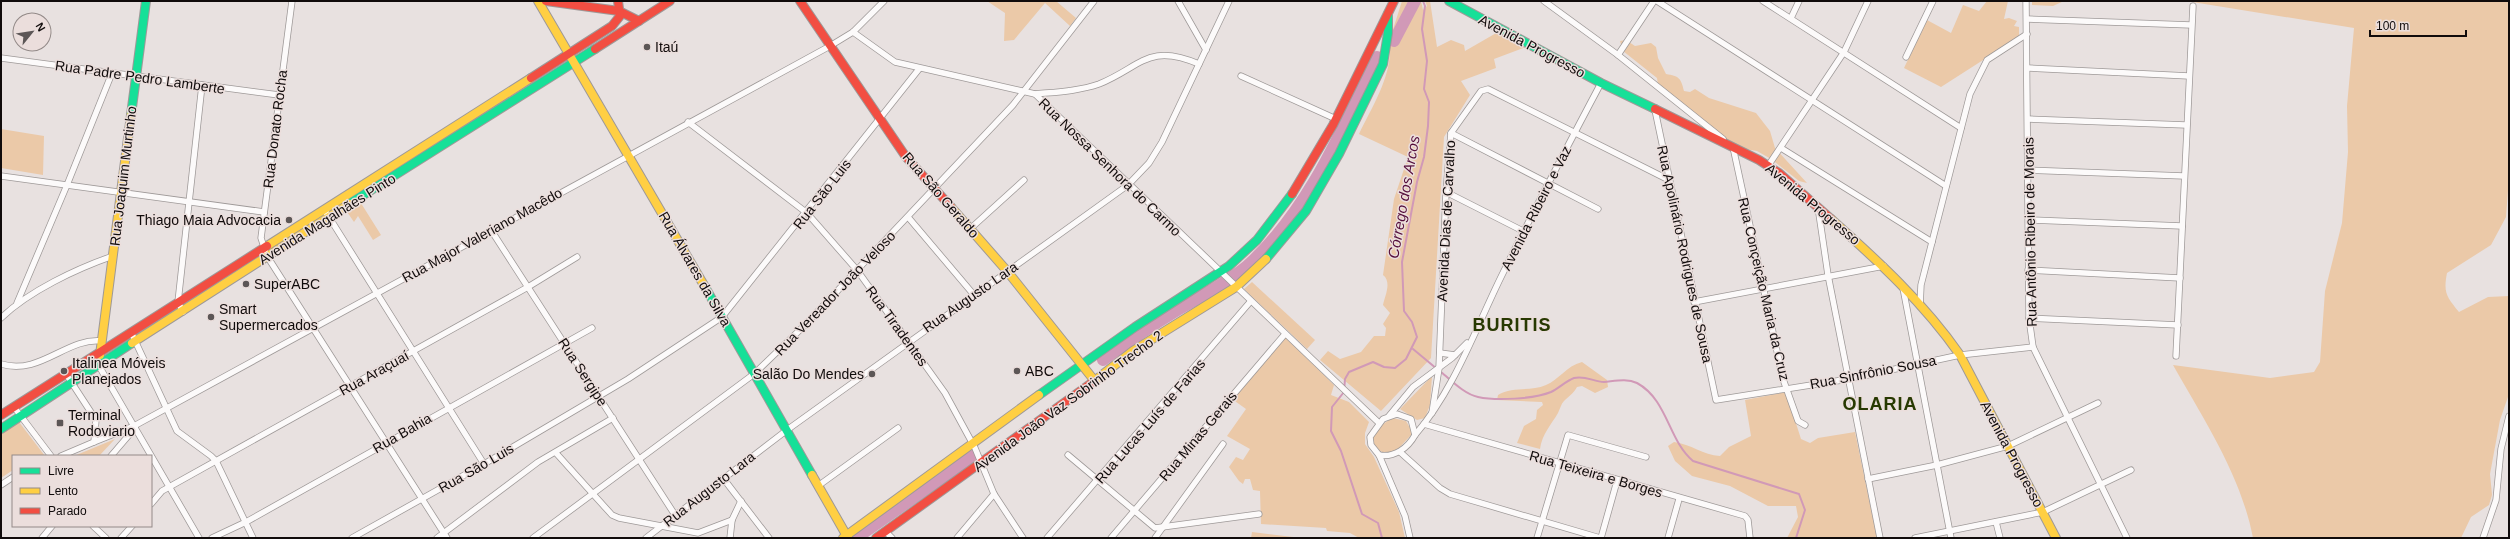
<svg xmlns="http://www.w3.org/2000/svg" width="2510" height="539" font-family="Helvetica,sans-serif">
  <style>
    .green { fill: #ebc9a8 }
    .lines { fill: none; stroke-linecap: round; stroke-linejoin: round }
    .stream { stroke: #d199b7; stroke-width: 2 }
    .river { stroke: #d199b7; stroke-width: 12 }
    .street-casing { stroke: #9e9998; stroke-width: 7 }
    .fast-casing { stroke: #9e9998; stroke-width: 10 }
    .slow-casing { stroke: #9e9998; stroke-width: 10 }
    .jam-casing { stroke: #9e9998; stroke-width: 10 }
    .street { stroke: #fcfafa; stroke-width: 5.5 }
    .fast { stroke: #16e098; stroke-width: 8 }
    .slow { stroke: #ffcf43; stroke-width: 8 }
    .jam { stroke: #f24e42; stroke-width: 8 }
    .poi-dot { fill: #5c5656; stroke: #ebdedc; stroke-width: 1.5 }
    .labels { text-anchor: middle; stroke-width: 3; stroke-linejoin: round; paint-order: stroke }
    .street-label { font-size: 14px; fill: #100b0b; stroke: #ebdedc }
    .poi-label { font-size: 14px; fill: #100b0b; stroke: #ebdedc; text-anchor: start }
    .water-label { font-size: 15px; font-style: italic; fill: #530c3a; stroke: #ebdedc }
    .district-label { font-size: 18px; font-weight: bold; letter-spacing: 1px; fill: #273902; stroke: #ebdedc }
  </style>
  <rect width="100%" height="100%" fill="#e8e1e0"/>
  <g class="green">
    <path d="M987 1H1056L1076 18 1070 26 1045 3 1014 40 1004 41 1005 13Z"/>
    <path d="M1402 1H1411L1393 38 1389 42Z"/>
    <path d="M1418 1H1421L1423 10 1427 6 1425 1H1430L1437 47 1451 40 1464 45 1465 51 1498 32 1526 47 1494 59 1496 68 1461 81 1470 95 1444 137 1431 358 1381 411 1320 360 1328 351 1340 359 1361 352 1374 336H1385L1386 328 1383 324 1390 313 1383 305C1385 296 1392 282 1383 275L1394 199 1408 157 1359 134C1372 107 1391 78 1390 47L1398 39Z"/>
    <path d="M1987 1H2008L2004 19 2009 18 2017 21 2014 26 2019 27V37L1941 87 1904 68 1927 20 1951 33 1963 5 1979 11Z"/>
    <path d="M2032 1H2064L2053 6 2032 5Z"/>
    <path d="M2186 1H2509V177L2506 217 2491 245 2447 273C2443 293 2447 297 2459 312L2488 297 2509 296V394L2500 420 2490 474 2492 495 2489 505 2471 517 2461 538H2253C2241 475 2204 420 2173 365L2270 378 2314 372 2320 362 2325 291 2342 223 2348 152 2347 106 2354 28Z"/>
    <path d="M1626 40 1635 46 1651 43 1656 47 1658 58 1666 74C1679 76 1681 78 1684 91L1690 92 1695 89 1709 98 1756 113 1770 131 1775 148 1807 183 1799 181 1771 159 1757 151 1733 147 1658 85 1657 78 1623 51 1620 41Z"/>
    <path d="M1 129 44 136 43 175 1 168Z"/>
    <path d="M359 200 381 235 373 240 358 216 354 222 345 209Z"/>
    <path d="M1252 282 1315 340 1307 349 1244 289Z"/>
    <path d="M1285 337 1334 385 1331 395 1349 402 1369 422 1365 433V444L1374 457 1399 512 1405 538H1359L1350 533 1327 531 1326 528 1261 524 1260 491 1253 490 1250 479H1245L1243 484 1239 481 1229 467 1236 457 1243 460 1250 449 1227 436 1246 409 1232 399Z"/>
    <path d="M1582 362 1607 380 1608 387 1595 393 1582 386 1577 387C1573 394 1569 396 1564 401 1561 404 1560 409 1558 413 1551 425 1542 434 1540 449L1517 443 1524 426 1536 419 1537 410 1543 405 1542 402 1497 400 1498 395C1512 386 1530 392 1546 385 1559 380 1566 366 1582 362Z"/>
    <path d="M1432 376 1430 405 1425 418 1417 420 1400 409Z"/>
    <path d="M1786 392 1801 439 1810 443 1818 438 1855 432 1877 538H1787L1798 517 1796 506H1768L1730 486 1692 476 1675 461 1668 446 1674 442C1691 444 1703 455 1720 456L1729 447 1751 436 1745 400Z"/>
    <path d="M1393 418 1406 421 1413 433 1398 449 1387 454C1361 445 1376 426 1393 418Z"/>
    <path d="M19 422 45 456H13V470L1 478V432Z"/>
    <path d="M115 439 99 456H74Z"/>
    <path d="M1252 532 1302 538H1251Z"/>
  </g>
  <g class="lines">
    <g class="stream">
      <path d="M1413 349 1437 369"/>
      <path d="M1441 372C1451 380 1464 394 1478 397 1496 401 1534 399 1551 392 1559 388 1566 381 1574 378 1585 375 1594 382 1604 382 1615 381 1627 378 1637 383 1668 400 1668 440 1693 461L1799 494 1805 510 1796 538"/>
      <path d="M1382 538 1378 523 1362 514 1341 451 1331 431 1332 407 1344 392 1345 379 1349 372 1373 362 1384 367 1395 368 1406 359 1417 337 1412 322 1404 311 1402 262 1417 182 1424 157 1428 126 1429 102 1424 89 1427 61 1422 29 1425 6 1423 1"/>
    </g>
    <g class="river">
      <path d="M1394 41 1415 1"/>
      <path d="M1103 360C1126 343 1149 327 1174 312 1198 298 1224 285 1246 267 1308 212 1342 130 1377 57"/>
      <path d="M859 536 973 456"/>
    </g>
    <g class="street-casing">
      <g id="street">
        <path d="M292 1 261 238 267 256 447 538"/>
        <path d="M1178 1 1206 50"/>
        <path d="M1544 1 1618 55 1723 139"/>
        <path d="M1657 1 1946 186"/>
        <path d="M1763 1 1961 128"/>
        <path d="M2026 1 2029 318 2033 347 2127 538"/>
        <path d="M1791 18 1799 1"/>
        <path d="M2027 19 2191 25"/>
        <path d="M853 32 895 62 1035 94 1379 423"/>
        <path d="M1618 55 1654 1"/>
        <path d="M1906 57 1933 1"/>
        <path d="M1 58 279 95"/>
        <path d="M2028 68 2189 76"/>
        <path d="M1241 76 1336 119"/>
        <path d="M1035 94C1056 92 1079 91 1099 84 1141 67 1148 42 1199 64"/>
        <path d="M1655 110 1716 400 1849 379 1960 355 2033 347"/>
        <path d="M2028 119 2186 125"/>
        <path d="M688 122 807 213 857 270 945 393 975 448 994 494 1023 538"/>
        <path d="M1451 133 1598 209"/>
        <path d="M1733 147 1783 379 1798 421 1805 425"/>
        <path d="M1781 148 1932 242"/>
        <path d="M1768 166 1844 52 1868 1"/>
        <path d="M2028 170 2184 176"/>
        <path d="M1 176 264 212"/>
        <path d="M1446 192 1523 231"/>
        <path d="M1818 207 1828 275 1880 538"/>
        <path d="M324 209 484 464"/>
        <path d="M908 217 974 295"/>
        <path d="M2029 220 2182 226"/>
        <path d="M970 229 1024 180"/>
        <path d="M491 230 675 515"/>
        <path d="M2028 270 2180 278"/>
        <path d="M1903 288 1951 538"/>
        <path d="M1694 302 1884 266"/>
        <path d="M17 303 67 185 112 73"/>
        <path d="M1920 306 1921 285 1970 94 1987 60 2027 34"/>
        <path d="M183 312 178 302 202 85"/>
        <path d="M1 318C29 291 76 269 113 256"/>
        <path d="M2029 318 2178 325"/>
        <path d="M131 332 177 431 211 456 216 461 253 538"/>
        <path d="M1440 353 1455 355"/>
        <path d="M2176 356 2193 6"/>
        <path d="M1 364C40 376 67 337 102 341"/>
        <path d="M99 366 199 538"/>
        <path d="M14 407 51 456"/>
        <path d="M1432 413 1439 368 1446 192 1451 133 1481 91 1488 89 1669 180"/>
        <path d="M1397 414 1411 419 1415 435C1408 448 1394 458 1379 455L1371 445 1370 437 1383 419Z"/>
        <path d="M1389 416 1413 387 1452 358 1467 343"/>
        <path d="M1424 424 1745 516 1748 520 1750 538"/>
        <path d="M1415 435C1454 390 1475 330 1501 277 1533 212 1567 147 1601 83"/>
        <path d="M94 442 134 426 830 46 853 32 884 1"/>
        <path d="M1400 452 1440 488 1450 494 1600 538"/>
        <path d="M556 453 612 515 619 518 698 533 732 520"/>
        <path d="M1068 455 1155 528 1259 514"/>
        <path d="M1379 455 1405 516 1410 538"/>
        <path d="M61 456 94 442 96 420 66 374"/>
        <path d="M111 456 135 428"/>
        <path d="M723 478 769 538"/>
        <path d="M1868 479 1937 465 2008 446 2098 403"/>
        <path d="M1 485 13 477"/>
        <path d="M818 486 898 428"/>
        <path d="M151 504 162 491 528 287 577 257"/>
        <path d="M1996 522 2000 538"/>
        <path d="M93 526 106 538"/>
        <path d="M885 531 892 538"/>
        <path d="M42 538 52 526"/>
        <path d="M121 538 132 526"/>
        <path d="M212 538 246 522 592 328"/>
        <path d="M352 538 484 464 628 379 722 317 919 69"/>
        <path d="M437 538 538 462 613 418"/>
        <path d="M533 538 754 374 806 324 1013 105 1094 1"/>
        <path d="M646 538 787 430 1128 185 1149 163 1162 142 1229 1"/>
        <path d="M730 538 732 520 741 501"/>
        <path d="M957 538 994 494"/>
        <path d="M1047 538 1250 302"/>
        <path d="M1111 538 1285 334"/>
        <path d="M1155 538 1223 444"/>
        <path d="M1537 538 1568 435 1646 457"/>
        <path d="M1601 538 1617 481"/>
        <path d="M1668 538 1679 499"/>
        <path d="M1915 538 2043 512 2131 470"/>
        <path d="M2483 538 2496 500 2501 449 2509 416"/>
      </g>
    </g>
    <g class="fast-casing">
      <g id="fast">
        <path d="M1449 1 1601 83 1655 109"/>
        <path d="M131 115 146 1"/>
        <path d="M349 204 595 49"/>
        <path d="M1266 259 1306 211 1339 154 1383 64 1388 33V14"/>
        <path d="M705 287 812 475"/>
        <path d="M1039 395 1135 327 1229 266 1257 240 1292 194"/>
        <path d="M1 429 132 343"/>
      </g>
    </g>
    <g class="slow-casing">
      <g id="slow">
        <path d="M538 1 705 287"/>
        <path d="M951 207 1007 271 1094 380"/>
        <path d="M1831 219C1878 261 1924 303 1960 355L2056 538"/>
        <path d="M267 246 531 78"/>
        <path d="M132 343 349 204"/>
        <path d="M100 355 131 115"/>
        <path d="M1093 382 1133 351 1236 287 1266 259"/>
        <path d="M812 475 848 538"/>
        <path d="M843 538 1039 395"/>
      </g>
    </g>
    <g class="jam-casing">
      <g id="jam">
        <path d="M546 1 619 11 639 21"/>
        <path d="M800 1 906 157 951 207"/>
        <path d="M595 49 670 1"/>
        <path d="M531 78 612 26 620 16 618 1"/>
        <path d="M1655 109 1759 160 1779 173 1831 219"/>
        <path d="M1292 194 1333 125 1394 1"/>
        <path d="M1 415 267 246"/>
        <path d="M876 538 1093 382"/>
      </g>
    </g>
    <use href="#street" class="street"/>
    <use href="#fast" class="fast"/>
    <use href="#slow" class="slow"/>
    <use href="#jam" class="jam"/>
  </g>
  <g class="poi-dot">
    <circle cx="647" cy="47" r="4"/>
    <circle cx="289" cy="220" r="4"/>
    <circle cx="246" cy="284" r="4"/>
    <circle cx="211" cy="317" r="4"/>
    <circle cx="64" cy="371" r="4"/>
    <circle cx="1017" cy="371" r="4"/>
    <circle cx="872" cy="374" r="4"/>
    <rect x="56" y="419" width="8" height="8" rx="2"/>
  </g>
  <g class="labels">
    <g class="street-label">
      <text transform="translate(1532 46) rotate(28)" y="5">Avenida Progresso</text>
      <text transform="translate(140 77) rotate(8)" y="5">Rua Padre Pedro Lamberte</text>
      <text transform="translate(275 129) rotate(-83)" y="5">Rua Donato Rocha</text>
      <text transform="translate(1110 167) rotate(44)" y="5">Rua Nossa Senhora do Carmo</text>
      <text transform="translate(123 176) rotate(-83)" y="5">Rua Joaquim Murtinho</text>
      <text transform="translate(822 194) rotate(-52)" y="5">Rua São Luis</text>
      <text transform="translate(941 195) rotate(49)" y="5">Rua São Geraldo</text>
      <text transform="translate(1813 204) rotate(40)" y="5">Avenida Progresso</text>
      <text transform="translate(1536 208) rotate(-63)" y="5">Avenida Ribeiro e Vaz</text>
      <text transform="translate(327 219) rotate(-32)" y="5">Avenida Magalhães Pinto</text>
      <text transform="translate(1446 221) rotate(-87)" y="5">Avenida Dias de Carvalho</text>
      <text transform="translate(2030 232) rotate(-91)" y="5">Rua Antônio Ribeiro de Morais</text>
      <text transform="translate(482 235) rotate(-29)" y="5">Rua Major Valeriano Macêdo</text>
      <text transform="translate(1685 254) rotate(78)" y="5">Rua Apolinário Rodrigues de Sousa</text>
      <text transform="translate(695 269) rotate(60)" y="5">Rua Álvares da Silva</text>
      <text transform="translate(1764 289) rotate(77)" y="5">Rua Conçeição Maria da Cruz</text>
      <text transform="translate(835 293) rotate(-46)" y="5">Rua Vereador João Veloso</text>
      <text transform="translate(970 297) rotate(-35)" y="5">Rua Augusto Lara</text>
      <text transform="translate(897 326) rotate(54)" y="5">Rua Tiradentes</text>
      <text transform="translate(583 372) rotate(57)" y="5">Rua Sergipe</text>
      <text transform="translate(1873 372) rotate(-11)" y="5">Rua Sinfrônio Sousa</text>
      <text transform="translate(374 373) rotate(-29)" y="5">Rua Araçuaí</text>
      <text transform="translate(1068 401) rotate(-36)" y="5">Avenida João Vaz Sobrinho Trecho 2</text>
      <text transform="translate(1150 421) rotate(-49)" y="5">Rua Lucas Luís de Farias</text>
      <text transform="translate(402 433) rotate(-30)" y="5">Rua Bahia</text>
      <text transform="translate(1198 436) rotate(-50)" y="5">Rua Minas Gerais</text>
      <text transform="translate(2012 454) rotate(62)" y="5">Avenida Progresso</text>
      <text transform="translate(476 468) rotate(-30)" y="5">Rua São Luis</text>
      <text transform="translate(1596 474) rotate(16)" y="5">Rua Teixeira e Borges</text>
      <text transform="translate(709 489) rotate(-38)" y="5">Rua Augusto Lara</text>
    </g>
    <g class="poi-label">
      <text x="655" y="52">Itaú</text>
      <text x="281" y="225" text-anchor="end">Thiago Maia Advocacia</text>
      <text x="254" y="289">SuperABC</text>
      <text x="219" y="314">Smart<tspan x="219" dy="16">Supermercados</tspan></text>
      <text x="72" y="368">Italinea Móveis<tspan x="72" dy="16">Planejados</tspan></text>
      <text x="1025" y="376">ABC</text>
      <text x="864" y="379" text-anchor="end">Salão Do Mendes</text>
      <text x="68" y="420">Terminal<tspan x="68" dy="16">Rodoviario</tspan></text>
    </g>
    <g class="water-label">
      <text transform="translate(1404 197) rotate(-80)" y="5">Córrego dos Arcos</text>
    </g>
    <g class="district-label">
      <text x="1512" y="331">BURITIS</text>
      <text x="1880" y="410">OLARIA</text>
    </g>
  </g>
  <rect width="2510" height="539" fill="none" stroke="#100b0b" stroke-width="4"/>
  <rect x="12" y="455" width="140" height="72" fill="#ebdedc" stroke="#938a88"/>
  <rect x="20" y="468" width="20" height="6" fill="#16e098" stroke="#938a88"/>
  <text x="48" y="475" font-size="12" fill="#100b0b">Livre</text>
  <rect x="20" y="488" width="20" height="6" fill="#ffcf43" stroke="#938a88"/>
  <text x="48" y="495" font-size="12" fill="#100b0b">Lento</text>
  <rect x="20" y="508" width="20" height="6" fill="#f24e42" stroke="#938a88"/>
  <text x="48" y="515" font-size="12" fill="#100b0b">Parado</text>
  <g transform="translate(32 32) rotate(60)"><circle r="19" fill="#ebdedc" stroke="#938a88"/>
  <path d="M0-3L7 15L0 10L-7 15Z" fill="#5c5656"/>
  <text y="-6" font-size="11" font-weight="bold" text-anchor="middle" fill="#100b0b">N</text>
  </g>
  <path d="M2370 30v6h96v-6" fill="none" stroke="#100b0b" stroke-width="2"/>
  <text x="2376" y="30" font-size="12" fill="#100b0b" stroke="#ebdedc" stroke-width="3" paint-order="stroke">100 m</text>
</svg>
